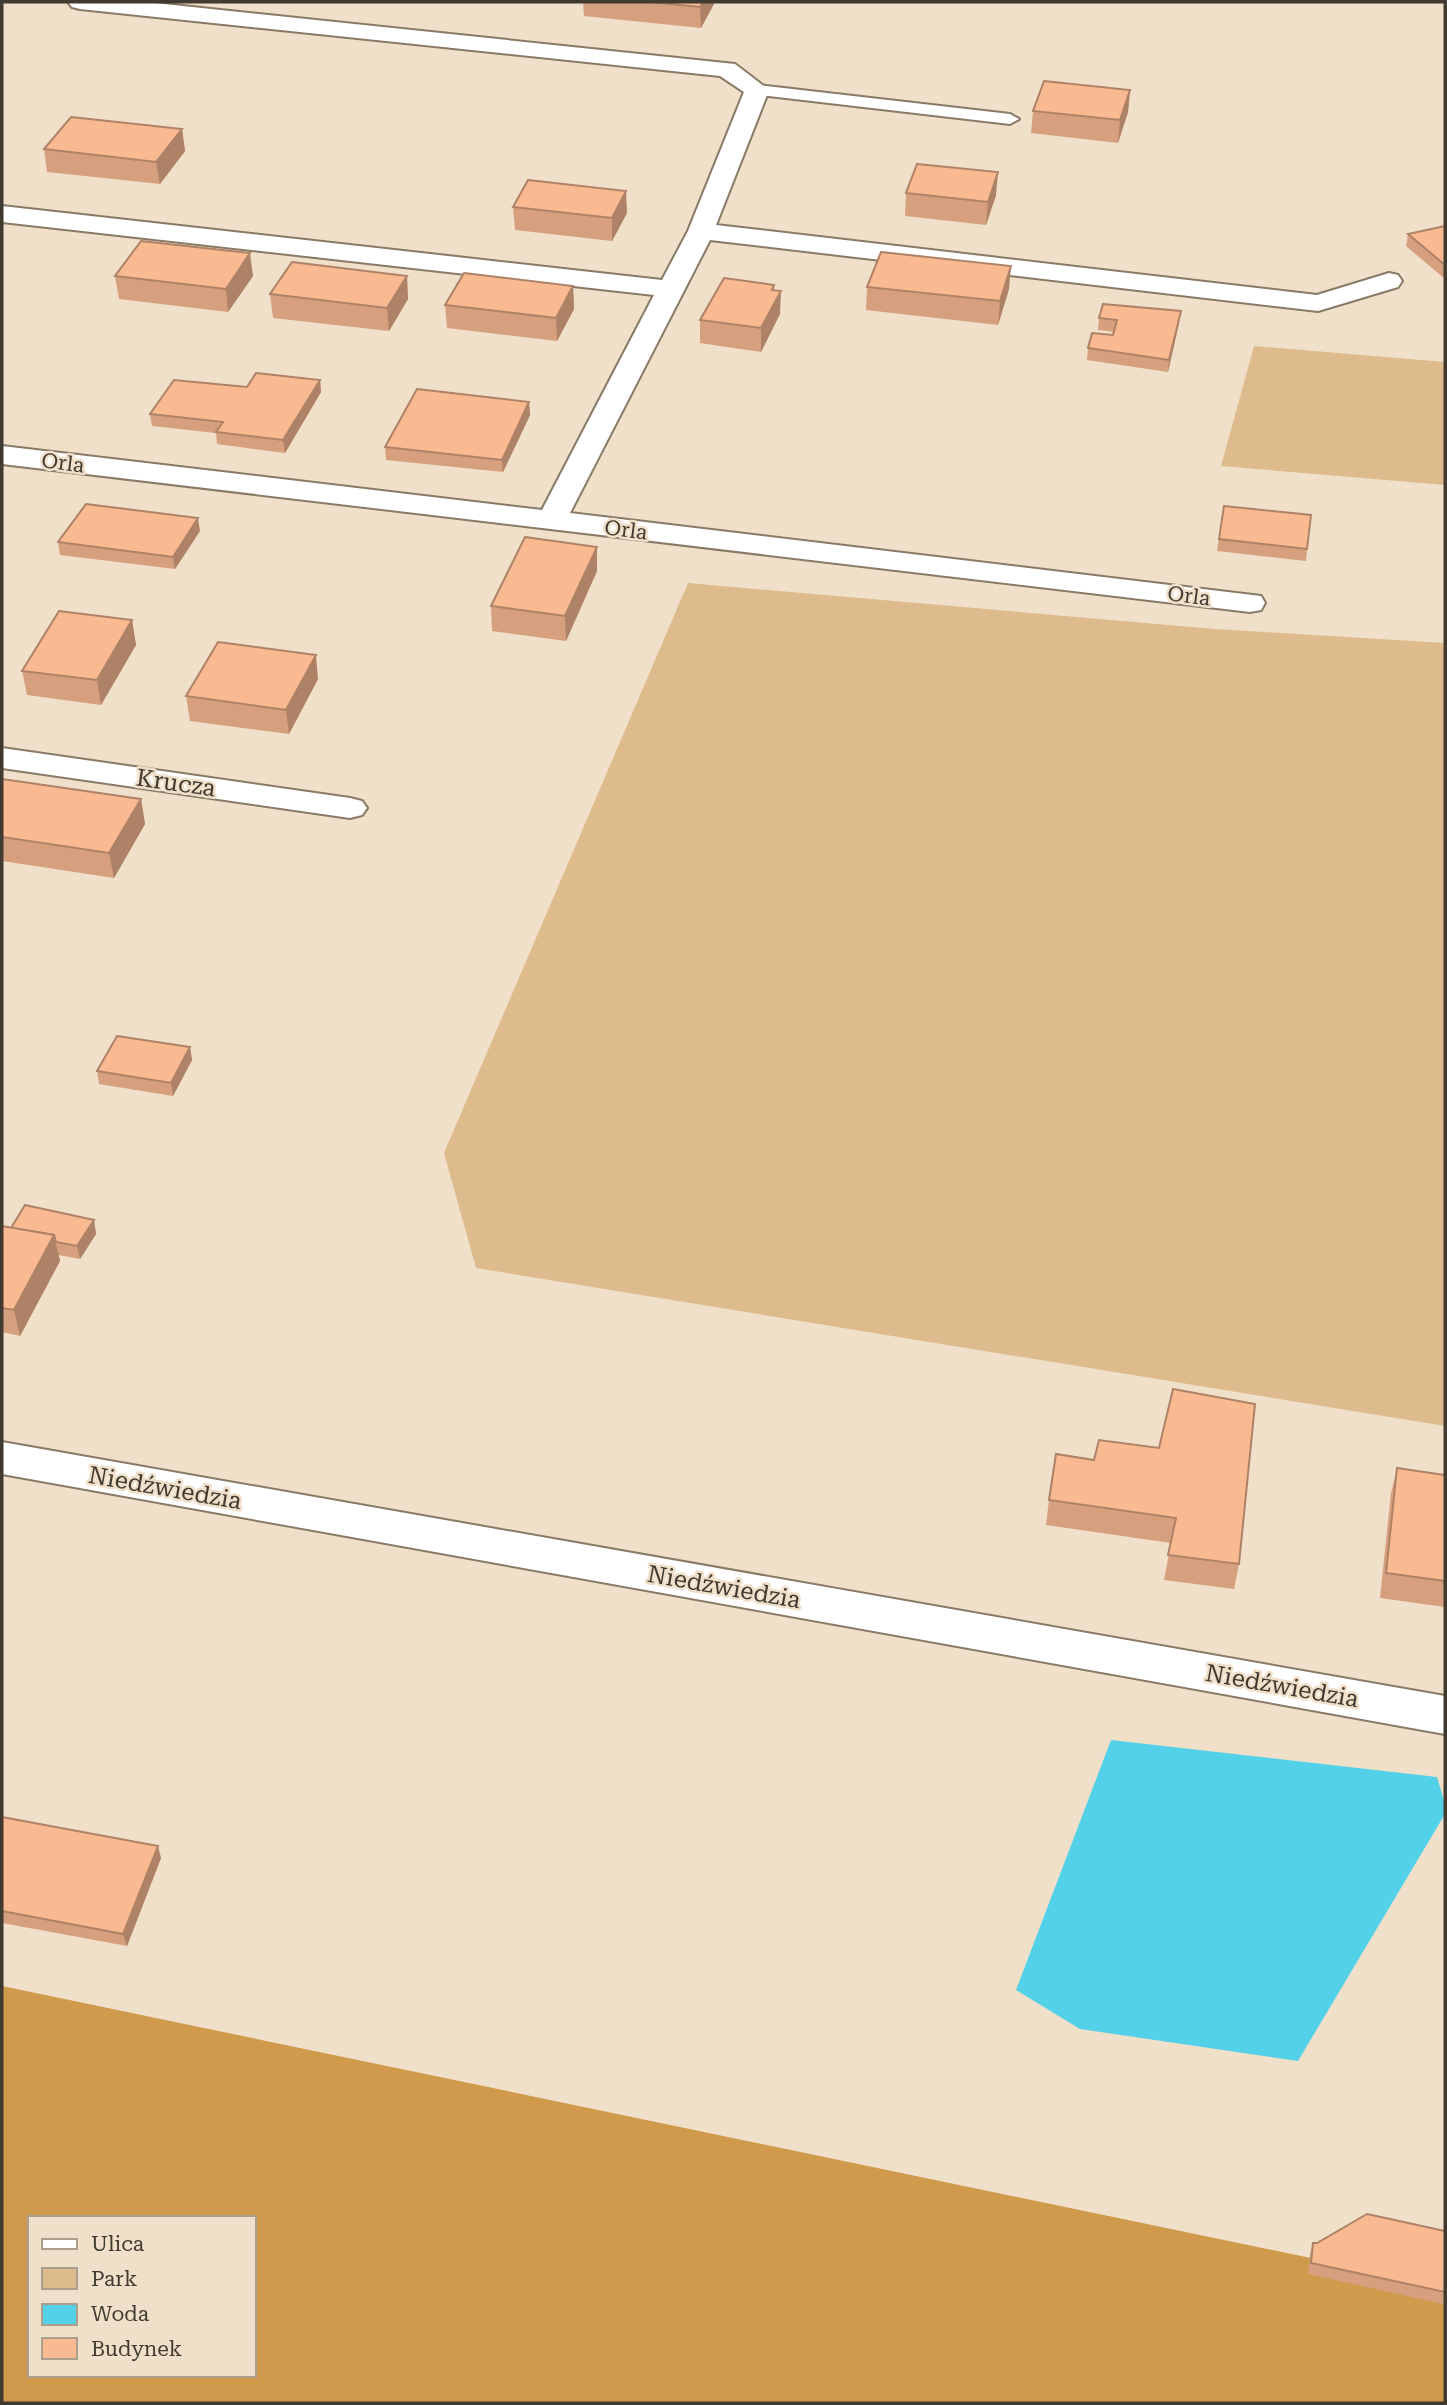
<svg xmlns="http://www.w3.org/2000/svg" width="1447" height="2405" font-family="'Roboto Serif',serif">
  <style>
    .green { fill: #debb8c }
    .forest { fill: #cf9a4c; fill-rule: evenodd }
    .water { fill: #53d1e9 }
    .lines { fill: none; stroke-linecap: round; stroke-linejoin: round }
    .service-casing { stroke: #887a66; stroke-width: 4 }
    .minor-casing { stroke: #887a66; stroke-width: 4 }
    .service { fill: #fff; fill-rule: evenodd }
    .minor { fill: #fff; fill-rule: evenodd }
    .wall { fill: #d69f7d }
    .shaded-wall { fill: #ae8266 }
    .building { fill: #f9b991; stroke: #ae8266; stroke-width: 2 }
    .labels { text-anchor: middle; stroke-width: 5; stroke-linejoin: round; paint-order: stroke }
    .far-street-label { font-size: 21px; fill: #403a31; stroke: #f0e0ca }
    .street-label { font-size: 24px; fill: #403a31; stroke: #f0e0ca }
  </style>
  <rect width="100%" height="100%" fill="#f0e0ca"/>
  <g class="green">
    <path d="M1254 346 1445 362V485L1221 466Z"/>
    <path d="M688 583 1215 629 1445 643V1426L476 1268 444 1153Z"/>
  </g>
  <path class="forest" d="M2 1986 1445 2286V2403H2ZM30 2218H254V2375H30Z"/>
  <path class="water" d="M1111 1740 1437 1777 1445 1804V1814L1298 2061 1080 2029 1016 1990Z"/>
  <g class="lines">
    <g class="service-casing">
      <path id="service" d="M757 85 1010 114 1019 119 1010 124 751 94 748 90 751 86Z"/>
    </g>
    <g class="minor-casing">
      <g id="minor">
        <path d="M68 2H145L735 64 769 90 716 225 1317 295 1389 273 1398 275 1402 281 1398 287 1318 311 710 240 570 513 1261 596 1265 603 1261 610 1250 612 2 464V446L542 510 654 295 2 222V206L662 280 688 231 744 92 720 76 80 9 72 7Z"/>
        <path d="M2 748 350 798 362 801 367 808 362 815 350 818 2 768Z"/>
        <path d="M2 1442 1445 1696V1734L2 1474Z"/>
      </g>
    </g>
    <use href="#service" class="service"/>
    <use href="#minor" class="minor"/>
  </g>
  <g class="wall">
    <path d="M583 2H715L701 28 584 16Z"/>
    <path d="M1130 90 1128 112 1118 143 1031 133 1033 111Z"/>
    <path d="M182 129 185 151 160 184 47 172 44 149Z"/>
    <path d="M906 193 996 195 986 225 905 216Z"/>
    <path d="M513 207 627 213 612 241 515 230Z"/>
    <path d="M1445 226V279L1406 246 1408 234Z"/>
    <path d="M115 276H253L228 312 119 299Z"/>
    <path d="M407 276 408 299 389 331 273 318 270 294Z"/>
    <path d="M573 286 574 309 557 341 447 328 445 305Z"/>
    <path d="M867 287 1009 289 998 325 866 310Z"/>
    <path d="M774 290 780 314 761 352 700 343V320Z"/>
    <path d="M1099 318 1179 323 1168 372 1087 360 1088 348 1113 335 1114 332 1098 330Z"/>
    <path d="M320 380 321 392 285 453 217 444 216 433 152 426 150 414 247 387Z"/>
    <path d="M529 402 530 415 503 472 386 460 385 447Z"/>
    <path d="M1224 506 1307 549 1306 561 1217 551Z"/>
    <path d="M200 531 175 569 60 555 58 542Z"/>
    <path d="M597 571 566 641 492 631 491 606Z"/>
    <path d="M132 620 136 645 101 705 27 695 22 671Z"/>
    <path d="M318 679 289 734 190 721 186 696Z"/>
    <path d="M2 779 141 799 145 824 114 878 2 861Z"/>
    <path d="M190 1047 192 1060 173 1096 99 1084 97 1071Z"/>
    <path d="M94 1220 96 1234 80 1259 59 1255 60 1261 20 1336 2 1332V1226L11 1228Z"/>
    <path d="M1159 1448 1239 1564 1234 1589 1164 1580 1171 1543 1046 1525 1049 1500 1094 1460Z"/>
    <path d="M1397 1468 1445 1475V1607L1380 1598 1391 1493Z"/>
    <path d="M2 1817 161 1858 127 1946 2 1923Z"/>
    <path d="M1445 2231V2298L1443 2304 1308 2274 1310 2254 1313 2243Z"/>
  </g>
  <g class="shaded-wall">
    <path d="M703 2H715L701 28 700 7Z"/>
    <path d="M1130 90 1128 112 1118 143 1120 120Z"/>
    <path d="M182 129 185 151 160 184 156 162Z"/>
    <path d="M998 172 996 195 986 225 988 202Z"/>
    <path d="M626 191 627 213 612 241V218Z"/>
    <path d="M250 253 253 276 228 312 226 289Z"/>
    <path d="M1011 266 1009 289 998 325 1000 301Z"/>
    <path d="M407 276 408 299 389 331 387 308Z"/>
    <path d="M774 285V304L781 291 780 314 761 352V328Z"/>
    <path d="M573 286 574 309 557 341 556 318Z"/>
    <path d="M1181 311 1179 323 1168 372 1169 360Z"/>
    <path d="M320 380 321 392 285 453 283 440Z"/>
    <path d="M529 402 530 415 503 472 502 460Z"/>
    <path d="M198 518 200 531 175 569 173 557Z"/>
    <path d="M597 547V571L566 641 565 616Z"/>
    <path d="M132 620 136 645 101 705 97 680Z"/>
    <path d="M316 655 318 679 289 734 286 710Z"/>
    <path d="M141 799 145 824 114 878 109 853Z"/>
    <path d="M190 1047 192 1060 173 1096 171 1083Z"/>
    <path d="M94 1220 96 1234 80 1259 77 1246Z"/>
    <path d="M54 1235 60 1261 20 1336 14 1310Z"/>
    <path d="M158 1846 161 1858 127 1946 123 1934Z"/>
  </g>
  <g class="building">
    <path d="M651 2H703L700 7Z"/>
    <path d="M1044 81 1130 90 1120 120 1033 111Z"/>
    <path d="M71 117 182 129 156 162 44 149Z"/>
    <path d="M917 164 998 172 988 202 906 193Z"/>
    <path d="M528 180 626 191 612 218 513 207Z"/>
    <path d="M1445 226V265L1408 234Z"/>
    <path d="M141 241 250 253 226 289 115 276Z"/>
    <path d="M881 252 1011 266 1000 301 867 287Z"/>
    <path d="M292 262 407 276 387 308 270 294Z"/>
    <path d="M464 273 573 286 556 318 445 305Z"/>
    <path d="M724 278 774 285 772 290 781 291 761 328 700 320Z"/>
    <path d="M1103 304 1181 311 1169 360 1088 348 1092 333 1113 335 1117 320 1099 318Z"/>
    <path d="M256 373 320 380 283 440 216 432 223 422 150 414 174 380 247 387Z"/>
    <path d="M417 389 529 402 502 460 385 447Z"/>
    <path d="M86 504 198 518 173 557 58 542Z"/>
    <path d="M1224 506 1311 515 1307 549 1219 539Z"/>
    <path d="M525 537 597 547 565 616 491 606Z"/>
    <path d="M59 611 132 620 97 680 22 671Z"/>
    <path d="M218 642 316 655 286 710 186 696Z"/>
    <path d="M2 779 141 799 109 853 2 837Z"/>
    <path d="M117 1036 190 1047 171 1083 97 1071Z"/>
    <path d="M25 1205 94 1220 77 1246 56 1242 54 1235 11 1228Z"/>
    <path d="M2 1226 54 1235 14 1310 2 1308Z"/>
    <path d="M1173 1389 1255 1404 1239 1564 1168 1555 1176 1518 1049 1500 1056 1454 1094 1460 1099 1440 1159 1448Z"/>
    <path d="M1397 1468 1445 1475V1581L1386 1573Z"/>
    <path d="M2 1817 158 1846 123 1934 2 1911Z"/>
    <path d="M1367 2214 1445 2231V2292L1311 2263 1313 2243H1317Z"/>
  </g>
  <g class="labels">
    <g class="far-street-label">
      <text transform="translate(63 463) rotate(7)" y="7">Orla</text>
      <text transform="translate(626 530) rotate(7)" y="7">Orla</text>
      <text transform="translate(1189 596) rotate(7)" y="7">Orla</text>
    </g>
    <g class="street-label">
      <text transform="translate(176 783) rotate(8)" y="8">Krucza</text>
      <text transform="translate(165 1488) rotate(10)" y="8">Niedźwiedzia</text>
      <text transform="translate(724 1587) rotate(10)" y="8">Niedźwiedzia</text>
      <text transform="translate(1282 1686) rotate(10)" y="8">Niedźwiedzia</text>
    </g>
  </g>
  <rect width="1447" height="2405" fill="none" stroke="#403a31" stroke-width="7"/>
  <rect x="28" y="2216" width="228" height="161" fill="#f0e0ca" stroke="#aa9e8d" stroke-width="2"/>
  <rect x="42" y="2239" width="35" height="10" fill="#ffffff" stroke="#aa9e8d" stroke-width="2"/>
  <text x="91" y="2251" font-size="21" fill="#403a31">Ulica</text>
  <rect x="42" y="2268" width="35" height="21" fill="#debb8c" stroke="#aa9e8d" stroke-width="2"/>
  <text x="91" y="2286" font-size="21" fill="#403a31">Park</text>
  <rect x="42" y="2304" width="35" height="21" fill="#53d1e9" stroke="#aa9e8d" stroke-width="2"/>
  <text x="91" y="2321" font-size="21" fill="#403a31">Woda</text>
  <rect x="42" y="2338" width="35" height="21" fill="#f9b991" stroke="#aa9e8d" stroke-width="2"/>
  <text x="91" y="2356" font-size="21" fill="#403a31">Budynek</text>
</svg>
